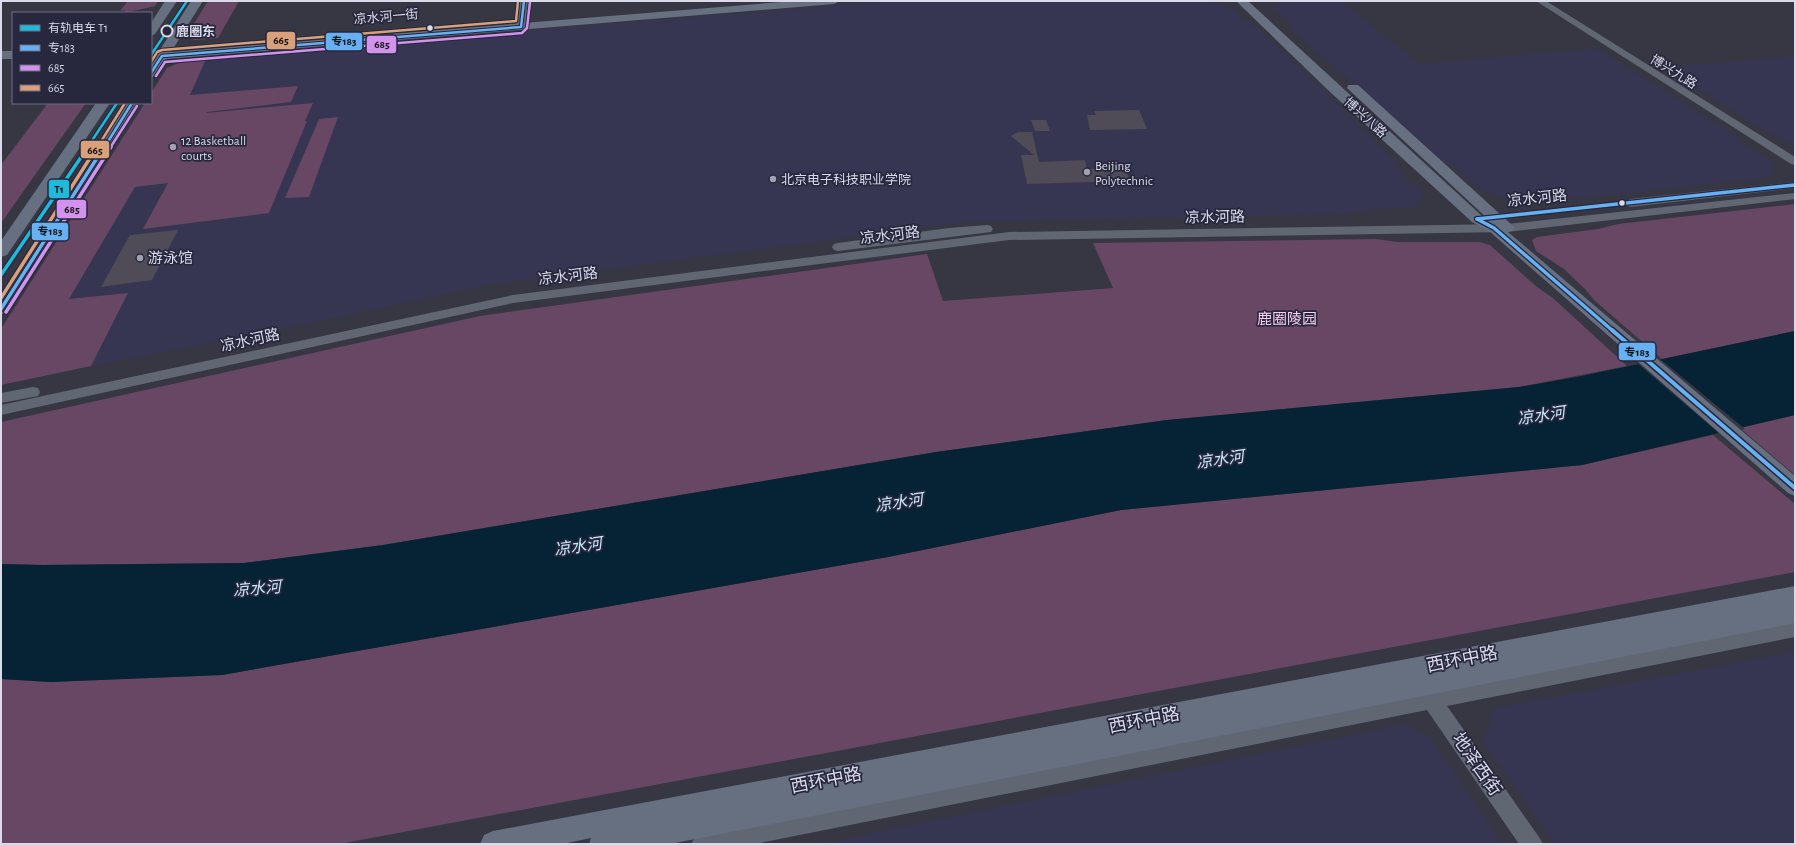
<svg xmlns="http://www.w3.org/2000/svg" width="1796" height="845" font-family="'Alegreya Sans','Noto Sans SC',sans-serif">
  <style>
    .built { fill: #363652 }
    .green { fill: #674763 }
    .water { fill: #052334 }
    .pier { fill: #373743 }
    .building { fill: #4f4c57 }
    .lines { fill: none; stroke-linecap: round; stroke-linejoin: round }
    .minor { fill: #606773; fill-rule: evenodd }
    .major { fill: #677081; fill-rule: evenodd }
    .bus-1-far2-casing { stroke: #27273e; stroke-width: 4.5 }
    .bus-1-far1-casing { stroke: #27273e; stroke-width: 6 }
    .bus-1-casing { stroke: #27273e; stroke-width: 7 }
    .bus-2-far1-casing { stroke: #27273e; stroke-width: 4.5 }
    .bus-2-casing { stroke: #27273e; stroke-width: 6 }
    .bus-3-far1-casing { stroke: #27273e; stroke-width: 4.5 }
    .bus-3-casing { stroke: #27273e; stroke-width: 6 }
    .bus-1-far2 { stroke: #66b1f2; stroke-width: 2.5 }
    .bus-1-far1 { stroke: #66b1f2; stroke-width: 3.5 }
    .bus-1 { stroke: #66b1f2; stroke-width: 4 }
    .bus-2-far1 { stroke: #d193ec; stroke-width: 2.5 }
    .bus-2 { stroke: #d193ec; stroke-width: 3.5 }
    .bus-3-far1 { stroke: #d9a179; stroke-width: 2.5 }
    .bus-3 { stroke: #d9a179; stroke-width: 3.5 }
    .tram-1-far1-casing { stroke: #27273e; stroke-width: 4.5 }
    .tram-1-casing { stroke: #27273e; stroke-width: 6 }
    .tram-1-far1 { stroke: #20b9da; stroke-width: 2.5 }
    .tram-1 { stroke: #20b9da; stroke-width: 3.5 }
    .bus-dot { fill: #dadaea; stroke: #27273e; stroke-width: 1.5 }
    .stop-dot { fill: #27273e; stroke: #dadaea; stroke-width: 2 }
    .poi-dot { fill: #a1a1b0; stroke: #27273e; stroke-width: 1.5 }
    .labels { text-anchor: middle; stroke-width: 3.5; stroke-linejoin: round; paint-order: stroke }
    .far-street-label { font-size: 13px; fill: #dadaea; stroke: #27273e }
    .far-stop-label { font-size: 13px; font-weight: bold; fill: #dadaea; stroke: #27273e; text-anchor: start }
    .far-poi-label { font-size: 13px; fill: #dadaea; stroke: #27273e; text-anchor: start }
    .street-label { font-size: 15px; fill: #dadaea; stroke: #27273e }
    .poi-label { font-size: 15px; fill: #dadaea; stroke: #27273e; text-anchor: start }
    .park-label { font-size: 15px; fill: #fccef2; stroke: #27273e }
    .water-label { font-size: 16px; font-style: italic; fill: #c6e9fd; stroke: #27273e }
    .near-street-label { font-size: 18px; fill: #dadaea; stroke: #27273e }
    .line-badge { stroke: #27273e; stroke-width: 1.5 }
    .pale-badge-label { font-size: 11px; text-anchor: middle; font-weight: bold; fill: #111 }
  </style>
  <rect width="100%" height="100%" fill="#373743"/>
  <g class="built">
    <path d="M895 1H1208L1231 8 1244 21 1258 29 1320 87 1393 160 1398 171 1424 195 1414 208 1372 209 1344 214 975 221 488 285 278 330 91 366 128 294 69 299 189 95 206 59 256 53 431 39V41L439 40V38L488 34V36L534 32 535 30Z"/>
    <path d="M1282 1H1341L1420 64 1595 48 1731 133 1744 145 1773 163 1770 177 1584 198 1557 197 1520 202 1482 191 1457 169 1436 157 1293 30 1288 21 1272 8Z"/>
    <path d="M1795 56V145L1763 129 1664 67Z"/>
    <path d="M1795 652V844H1556L1483 742 1495 708Z"/>
    <path d="M1406 724 1430 738 1502 844H819Z"/>
  </g>
  <g class="green">
    <path d="M128 1H158L155 6 124 13 125 10 120 11Z"/>
    <path d="M208 1H239L218 38 195 40 188 38 190 30Z"/>
    <path d="M206 59 190 95 298 86 291 102 207 112 206 113 313 103 305 121H307L269 213 143 229 168 183 135 187 69 299 128 293 91 366 1 385V329L145 103H151V93L167 68 186 60Z"/>
    <path d="M48 103H86L1 223V165Z"/>
    <path d="M338 117 309 197 285 198 319 119Z"/>
    <path d="M1795 204V331L1662 359 1594 300 1585 289 1564 269 1536 251 1532 240 1537 237 1598 229 1618 224Z"/>
    <path d="M1375 239 1398 242H1480L1490 245 1537 287 1553 298 1627 366 1519 387 1167 420 936 452 383 545 244 563 43 565 1 564V422L480 316 927 254 943 301 1113 288 1093 243Z"/>
    <path d="M1795 415V475L1740 428Z"/>
    <path d="M1713 435 1795 504V572L339 844H1V679L51 682 222 675 888 557 1121 510 1582 465Z"/>
  </g>
  <path class="water" d="M1795 331V415L1582 465 1121 510 888 557 222 675 51 682 1 679V564L43 565 244 563 383 545 936 452 1167 420 1519 387 1577 377Z"/>
  <path class="pier" d="M1659 358 1745 429 1721 435 1636 362Z"/>
  <g class="building">
    <path d="M1139 110 1147 129 1090 130 1087 115H1096L1094 111Z"/>
    <path d="M1031 120H1046L1050 131H1035Z"/>
    <path d="M1018 132H1032L1039 162 1085 160 1087 169 1126 167 1129 181 1027 184 1021 155H1034L1011 136Z"/>
    <path d="M178 230 152 280 101 287 130 235Z"/>
  </g>
  <g class="lines">
    <g class="minor">
      <path d="M520 1H528L526 27 521 30 516 27Z"/>
      <path d="M1536 1H1546L1795 157V165L1791 164Z"/>
      <path d="M1795 182V188L1630 207 1624 203 1630 199Z"/>
      <path d="M1795 193V199L1507 232 1009 240 513 303 1 415V405L513 295 1009 232 1507 224Z"/>
      <path d="M987 225 991 226 993 229 991 232 838 251 834 250 832 247 834 244 838 243 949 228Z"/>
      <path d="M33 387 38 388 40 392 38 396 1 403V393Z"/>
      <path d="M1795 621V637L1447 706 1539 837 1543 844H1519L1427 710 755 844H691L695 837 702 833 1418 694 1420 688 1427 685 1434 688 1436 691Z"/>
    </g>
    <g class="major">
      <path d="M165 1H177L155 34 151 36V23Z"/>
      <path d="M191 1H203L171 52 793 1H840L834 4 166 59 155 76 151 77V63L153 61H151V53H158Z"/>
      <path d="M1236 1H1248L1482 216 1488 219 1347 88 1348 85H1358L1512 225 1515 228 1512 231 1508 232 1795 476V496L1788 493 1489 231 1472 222 1328 90Z"/>
      <rect x="1" y="51" width="12" height="8"/>
      <path d="M96 103H110L7 255 1 257V241Z"/>
      <path d="M125 103H139L7 313 1 314V296Z"/>
      <path d="M1795 586V623L670 844H589L591 838 562 844H480L484 835 493 831Z"/>
    </g>
    <g class="bus-1-far2-casing">
      <g id="bus-1-far2">
        <path d="M151 73 162 56 521 27 524 1"/>
        <path d="M104 148 132 103"/>
      </g>
    </g>
    <g class="bus-1-far1-casing">
      <g id="bus-1-far1">
        <path d="M1477 219 1494 228 1613 331"/>
        <path d="M1477 219 1795 185"/>
        <path d="M1 309 104 147"/>
      </g>
    </g>
    <g class="bus-1-casing">
      <path id="bus-1" d="M1612 330 1795 488"/>
    </g>
    <g class="bus-2-far1-casing">
      <g id="bus-2-far1">
        <path d="M156 76 165 62 522 33 527 28 530 2"/>
        <path d="M110 148 137 106"/>
      </g>
    </g>
    <g class="bus-2-casing">
      <path id="bus-2" d="M6 312 111 147"/>
    </g>
    <g class="bus-3-far1-casing">
      <g id="bus-3-far1">
        <path d="M151 62 157 52 162 50 516 21 518 1"/>
        <path d="M97 148 125 103"/>
      </g>
    </g>
    <g class="bus-3-casing">
      <path id="bus-3" d="M1 298 97 147"/>
    </g>
    <use href="#bus-1-far2" class="bus-1-far2"/>
    <use href="#bus-1-far1" class="bus-1-far1"/>
    <use href="#bus-1" class="bus-1"/>
    <use href="#bus-2-far1" class="bus-2-far1"/>
    <use href="#bus-2" class="bus-2"/>
    <use href="#bus-3-far1" class="bus-3-far1"/>
    <use href="#bus-3" class="bus-3"/>
    <g class="tram-1-far1-casing">
      <g id="tram-1-far1">
        <path d="M151 55 187 1"/>
        <path d="M87 148 117 103"/>
      </g>
    </g>
    <g class="tram-1-casing">
      <path id="tram-1" d="M1 275 88 147"/>
    </g>
    <use href="#tram-1-far1" class="tram-1-far1"/>
    <use href="#tram-1" class="tram-1"/>
  </g>
  <g class="bus-dot">
    <circle cx="430" cy="28" r="3.5"/>
    <circle cx="1622" cy="203" r="3.5"/>
  </g>
  <circle class="stop-dot" cx="167" cy="31" r="5.5"/>
  <g class="poi-dot">
    <circle cx="173" cy="147" r="4"/>
    <circle cx="1087" cy="172" r="4"/>
    <circle cx="773" cy="179" r="4"/>
    <circle cx="140" cy="258" r="4"/>
  </g>
  <g class="labels">
    <g class="far-street-label">
      <text transform="translate(386 16) rotate(-5)" y="5">凉水河一街</text>
      <text transform="translate(1674 71) rotate(32)" y="5">博兴九路</text>
      <text transform="translate(1366 117) rotate(42)" y="5">博兴八路</text>
    </g>
    <g class="far-stop-label">
      <text x="176" y="36">鹿圈东</text>
    </g>
    <g class="far-poi-label">
      <text x="181" y="145">12 Basketball<tspan x="181" dy="15">courts</tspan></text>
      <text x="1095" y="170">Beijing<tspan x="1095" dy="15">Polytechnic</tspan></text>
      <text x="781" y="184">北京电子科技职业学院</text>
    </g>
    <g class="street-label">
      <text transform="translate(1537 198) rotate(-6)" y="5">凉水河路</text>
      <text transform="translate(1215 217) rotate(-1)" y="5">凉水河路</text>
      <text transform="translate(890 235) rotate(-7)" y="5">凉水河路</text>
      <text transform="translate(568 276) rotate(-7)" y="5">凉水河路</text>
      <text transform="translate(250 340) rotate(-12)" y="5">凉水河路</text>
    </g>
    <g class="poi-label">
      <text x="148" y="263">游泳馆</text>
    </g>
    <g class="park-label">
      <text x="1287" y="324">鹿圈陵园</text>
    </g>
    <g class="water-label">
      <text transform="translate(1541 415) rotate(-8)" y="6">凉水河</text>
      <text transform="translate(1220 459) rotate(-8)" y="6">凉水河</text>
      <text transform="translate(899 502) rotate(-8)" y="6">凉水河</text>
      <text transform="translate(578 546) rotate(-8)" y="6">凉水河</text>
      <text transform="translate(257 588) rotate(-5)" y="6">凉水河</text>
    </g>
    <g class="near-street-label">
      <text transform="translate(1462 659) rotate(-11)" y="6">西环中路</text>
      <text transform="translate(1144 720) rotate(-11)" y="6">西环中路</text>
      <text transform="translate(1477 764) rotate(55)" y="6">地泽西街</text>
      <text transform="translate(826 780) rotate(-11)" y="6">西环中路</text>
    </g>
  </g>
  <g class="line-badge">
    <rect x="266" y="31" width="30" height="19" rx="4" fill="#d9a179"/>
    <rect x="325" y="32" width="38" height="19" rx="4" fill="#66b1f2"/>
    <rect x="366" y="35" width="31" height="19" rx="4" fill="#d193ec"/>
    <rect x="80" y="140" width="30" height="19" rx="4" fill="#d9a179"/>
    <rect x="48" y="179" width="22" height="20" rx="4" fill="#20b9da"/>
    <rect x="56" y="199" width="31" height="20" rx="4" fill="#d193ec"/>
    <rect x="31" y="222" width="38" height="19" rx="4" fill="#66b1f2"/>
    <rect x="1618" y="342" width="38" height="19" rx="4" fill="#66b1f2"/>
  </g>
  <g class="pale-badge-label">
    <text x="281" y="44">665</text>
    <text x="344" y="45">专183</text>
    <text x="382" y="48">685</text>
    <text x="95" y="154">665</text>
    <text x="59" y="193">T1</text>
    <text x="72" y="213">685</text>
    <text x="50" y="235">专183</text>
    <text x="1637" y="356">专183</text>
  </g>
  <rect width="1796" height="845" fill="none" stroke="#dadaea" stroke-width="4"/>
  <rect x="12" y="12" width="140" height="92" fill="#27273e" stroke="#6f6f83"/>
  <rect x="20" y="25" width="20" height="6" fill="#20b9da" stroke="#6f6f83"/>
  <text x="48" y="32" font-size="12" fill="#dadaea">有轨电车 T1</text>
  <rect x="20" y="45" width="20" height="6" fill="#66b1f2" stroke="#6f6f83"/>
  <text x="48" y="52" font-size="12" fill="#dadaea">专183</text>
  <rect x="20" y="65" width="20" height="6" fill="#d193ec" stroke="#6f6f83"/>
  <text x="48" y="72" font-size="12" fill="#dadaea">685</text>
  <rect x="20" y="85" width="20" height="6" fill="#d9a179" stroke="#6f6f83"/>
  <text x="48" y="92" font-size="12" fill="#dadaea">665</text>
</svg>
